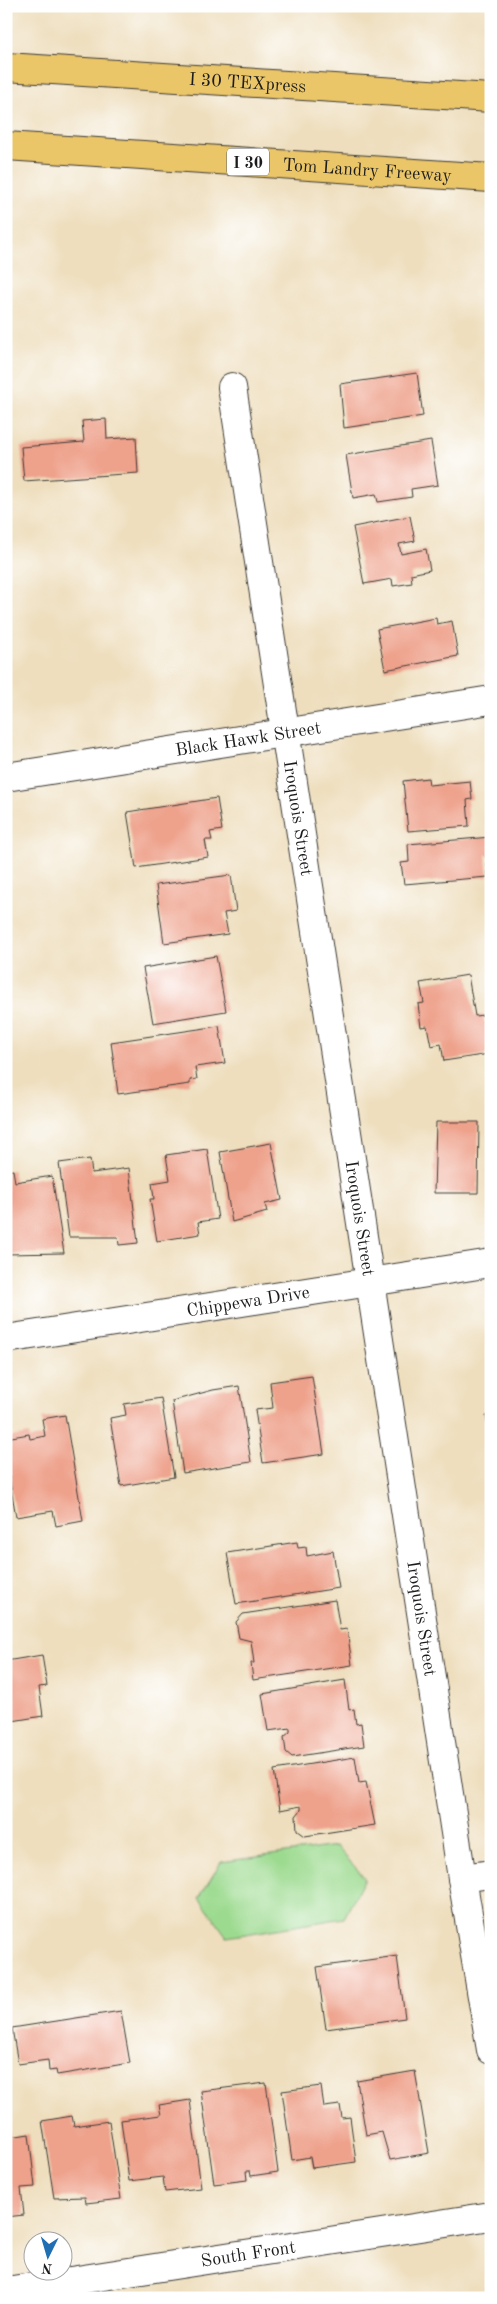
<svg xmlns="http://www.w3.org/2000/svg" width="497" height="2304" font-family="'Old Standard TT',serif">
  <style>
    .green { fill: #9cda8f; stroke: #5c7b56 }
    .building { fill: #eea18b }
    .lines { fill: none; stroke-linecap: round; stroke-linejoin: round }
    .street-casing { stroke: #3c3934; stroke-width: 30 }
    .highway-casing { stroke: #3c3934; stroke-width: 30 }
    .street { stroke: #fff; stroke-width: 28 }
    .highway { stroke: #ebc669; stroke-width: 28 }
    .labels { text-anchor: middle; stroke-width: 4; stroke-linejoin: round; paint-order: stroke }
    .shield { fill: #fff; stroke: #606060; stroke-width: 1 }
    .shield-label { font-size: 16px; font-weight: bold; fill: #1c1c1c }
    .street-label { font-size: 18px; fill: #1c1c1c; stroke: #fff }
  </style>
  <rect width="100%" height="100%" fill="#fff"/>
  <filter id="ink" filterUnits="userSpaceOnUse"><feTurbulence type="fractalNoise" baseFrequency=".02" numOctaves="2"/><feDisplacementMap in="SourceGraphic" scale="10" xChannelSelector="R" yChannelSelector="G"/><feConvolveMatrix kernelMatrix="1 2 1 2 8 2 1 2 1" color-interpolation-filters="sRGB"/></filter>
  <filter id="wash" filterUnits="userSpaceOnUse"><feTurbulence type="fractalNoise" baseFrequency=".0096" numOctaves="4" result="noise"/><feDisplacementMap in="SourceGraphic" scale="20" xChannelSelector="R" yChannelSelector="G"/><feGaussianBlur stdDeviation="1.12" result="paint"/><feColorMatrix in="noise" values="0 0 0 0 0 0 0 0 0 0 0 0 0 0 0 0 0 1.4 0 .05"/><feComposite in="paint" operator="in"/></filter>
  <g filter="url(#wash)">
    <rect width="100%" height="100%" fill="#eedebd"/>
    <path class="green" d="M336 1846 365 1878 344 1918 227 1937 199 1898 221 1862Z"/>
    <g id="blocks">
      <g class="building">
        <path d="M417 373 423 416 344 428 340 384Z"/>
        <path d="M106 419 107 439 136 437 138 473 24 481 21 447 84 442 82 421Z"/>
        <path d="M431 441 438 485 411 489 412 497 378 502 376 494 353 498 346 455Z"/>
        <path d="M410 516 415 541 399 544 401 554 426 549 430 570 411 574 412 583 393 586 392 579 364 584 353 527Z"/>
        <path d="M436 618 437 624 452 621 458 656 385 670 377 629Z"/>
        <path d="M428 778 429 785 470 781 472 799 467 800 469 826 408 831 403 781Z"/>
        <path d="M217 798 222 830 210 832 212 840H205L208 857 136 868 127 812Z"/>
        <path d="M491 837V855H486L488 877 404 884 401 863 409 862 408 844Z"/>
        <path d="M231 875 236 911 224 913 228 934 164 943 156 885Z"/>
        <path d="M216 956 226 1011 153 1023 143 968Z"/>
        <path d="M468 975 475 1016 483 1015 484 1021H488L491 1047 488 1048 489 1054 444 1061 441 1044 431 1046 427 1026 421 1027 418 1004 424 1003 420 983Z"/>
        <path d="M219 1026 225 1063 195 1067 197 1079 190 1080V1084L118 1094 111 1042Z"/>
        <path d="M436 1122H479L478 1193H434Z"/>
        <path d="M271 1143 282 1200 265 1204 267 1212 232 1222 220 1152Z"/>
        <path d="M207 1149 218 1219 198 1222 200 1234 157 1241 150 1199H154L152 1183 170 1180 166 1155Z"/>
        <path d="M90 1159 92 1173 129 1168 138 1243 119 1245 118 1237H69L59 1163Z"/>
        <path d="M13 1170 15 1182 52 1176 64 1253 6 1254V1171Z"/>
        <path d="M312 1376 324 1454 263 1463 255 1410 273 1408 270 1382Z"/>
        <path d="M239 1386 251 1462 183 1473 172 1401 213 1390Z"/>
        <path d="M161 1398 174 1477 121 1486 110 1418 126 1415 124 1404Z"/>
        <path d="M65 1415 83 1521 56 1526 53 1511 16 1517 6 1459V1438L29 1434 30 1439 45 1436 42 1419Z"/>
        <path d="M491 1415V1441H490L486 1416Z"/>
        <path d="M297 1542 298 1548 306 1547 307 1556 333 1551 339 1588 236 1604 227 1553Z"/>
        <path d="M335 1600 340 1630 347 1629 352 1665 253 1680 251 1663H254L251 1641 239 1638 236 1622 243 1614Z"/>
        <path d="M42 1655 47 1686 39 1687 43 1716 6 1722V1661Z"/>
        <path d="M345 1680 349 1710 354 1709 356 1724 361 1723 364 1746 292 1757 286 1752 284 1737 290 1732V1728L268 1731 262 1694Z"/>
        <path d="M355 1757 359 1783 366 1782 375 1825 305 1836 297 1830 296 1816 301 1810V1806L280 1810 274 1770Z"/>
        <path d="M397 1956 405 2018 326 2029 317 1967Z"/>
        <path d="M121 2011 130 2063 57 2075 56 2070 49 2071 48 2060 18 2064 12 2028Z"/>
        <path d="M415 2071 429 2153 390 2160 382 2132 366 2135 357 2081Z"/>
        <path d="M266 2083 278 2172 251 2176 250 2171H246L247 2180 214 2184 201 2091Z"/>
        <path d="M321 2086 324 2107 340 2105 342 2118 350 2117 356 2162 312 2168 310 2157 292 2160 282 2091Z"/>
        <path d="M190 2100 201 2188 165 2192 163 2177 129 2181 121 2120 161 2115 159 2105Z"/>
        <path d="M72 2116 74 2126 109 2121 121 2199 86 2203 85 2197 54 2198 42 2121Z"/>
        <path d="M6 2123H9L10 2137 29 2134 35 2187 21 2188 24 2215 6 2217Z"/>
        <path d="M491 2293V2298H475V2296Z"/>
      </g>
    </g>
  </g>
  <g filter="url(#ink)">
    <use href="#blocks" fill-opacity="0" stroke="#3c3934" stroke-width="1"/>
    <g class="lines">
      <g class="street-casing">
        <g id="street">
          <path id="s1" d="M232 387 462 1878 491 2050"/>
          <path id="s2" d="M6 777 491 700"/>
          <path id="s3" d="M6 1339 491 1263"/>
          <path d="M462 1878 491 1874"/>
          <path id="s4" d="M6 2291 491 2216"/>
        </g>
      </g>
      <g class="highway-casing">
        <g id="highway">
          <path id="s5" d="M6 67 491 98"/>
          <path id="s6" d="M6 146 491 178"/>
        </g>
      </g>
      <use href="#street" class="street"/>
      <use href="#highway" class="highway"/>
    </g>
  </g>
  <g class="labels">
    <rect class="shield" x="227" y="148.5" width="42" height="27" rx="4"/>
    <g class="shield-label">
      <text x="248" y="168">I 30</text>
    </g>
    <g class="street-label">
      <text dy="6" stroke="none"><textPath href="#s5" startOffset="242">I 30 TEXpress</textPath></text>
      <text dy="6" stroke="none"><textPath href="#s6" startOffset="362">Tom Landry Freeway</textPath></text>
      <text dy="6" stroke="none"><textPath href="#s2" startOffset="245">Black Hawk Street</textPath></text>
      <text dy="6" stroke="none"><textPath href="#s1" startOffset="436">Iroquois Street</textPath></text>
      <text dy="6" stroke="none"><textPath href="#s1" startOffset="841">Iroquois Street</textPath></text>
      <text dy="6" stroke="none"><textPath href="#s3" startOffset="245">Chippewa Drive</textPath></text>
      <text dy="6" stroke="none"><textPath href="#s1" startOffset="1246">Iroquois Street</textPath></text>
      <text dy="6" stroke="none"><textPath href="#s4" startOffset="245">South Front</textPath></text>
    </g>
  </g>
  <rect width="497" height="2304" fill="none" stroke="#fff" stroke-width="25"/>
  <g transform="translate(48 2256) rotate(185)"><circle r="24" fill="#ffffff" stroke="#a4a4a4"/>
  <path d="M0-4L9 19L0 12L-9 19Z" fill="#1f6fb2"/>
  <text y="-8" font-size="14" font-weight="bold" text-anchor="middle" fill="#1c1c1c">N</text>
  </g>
</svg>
